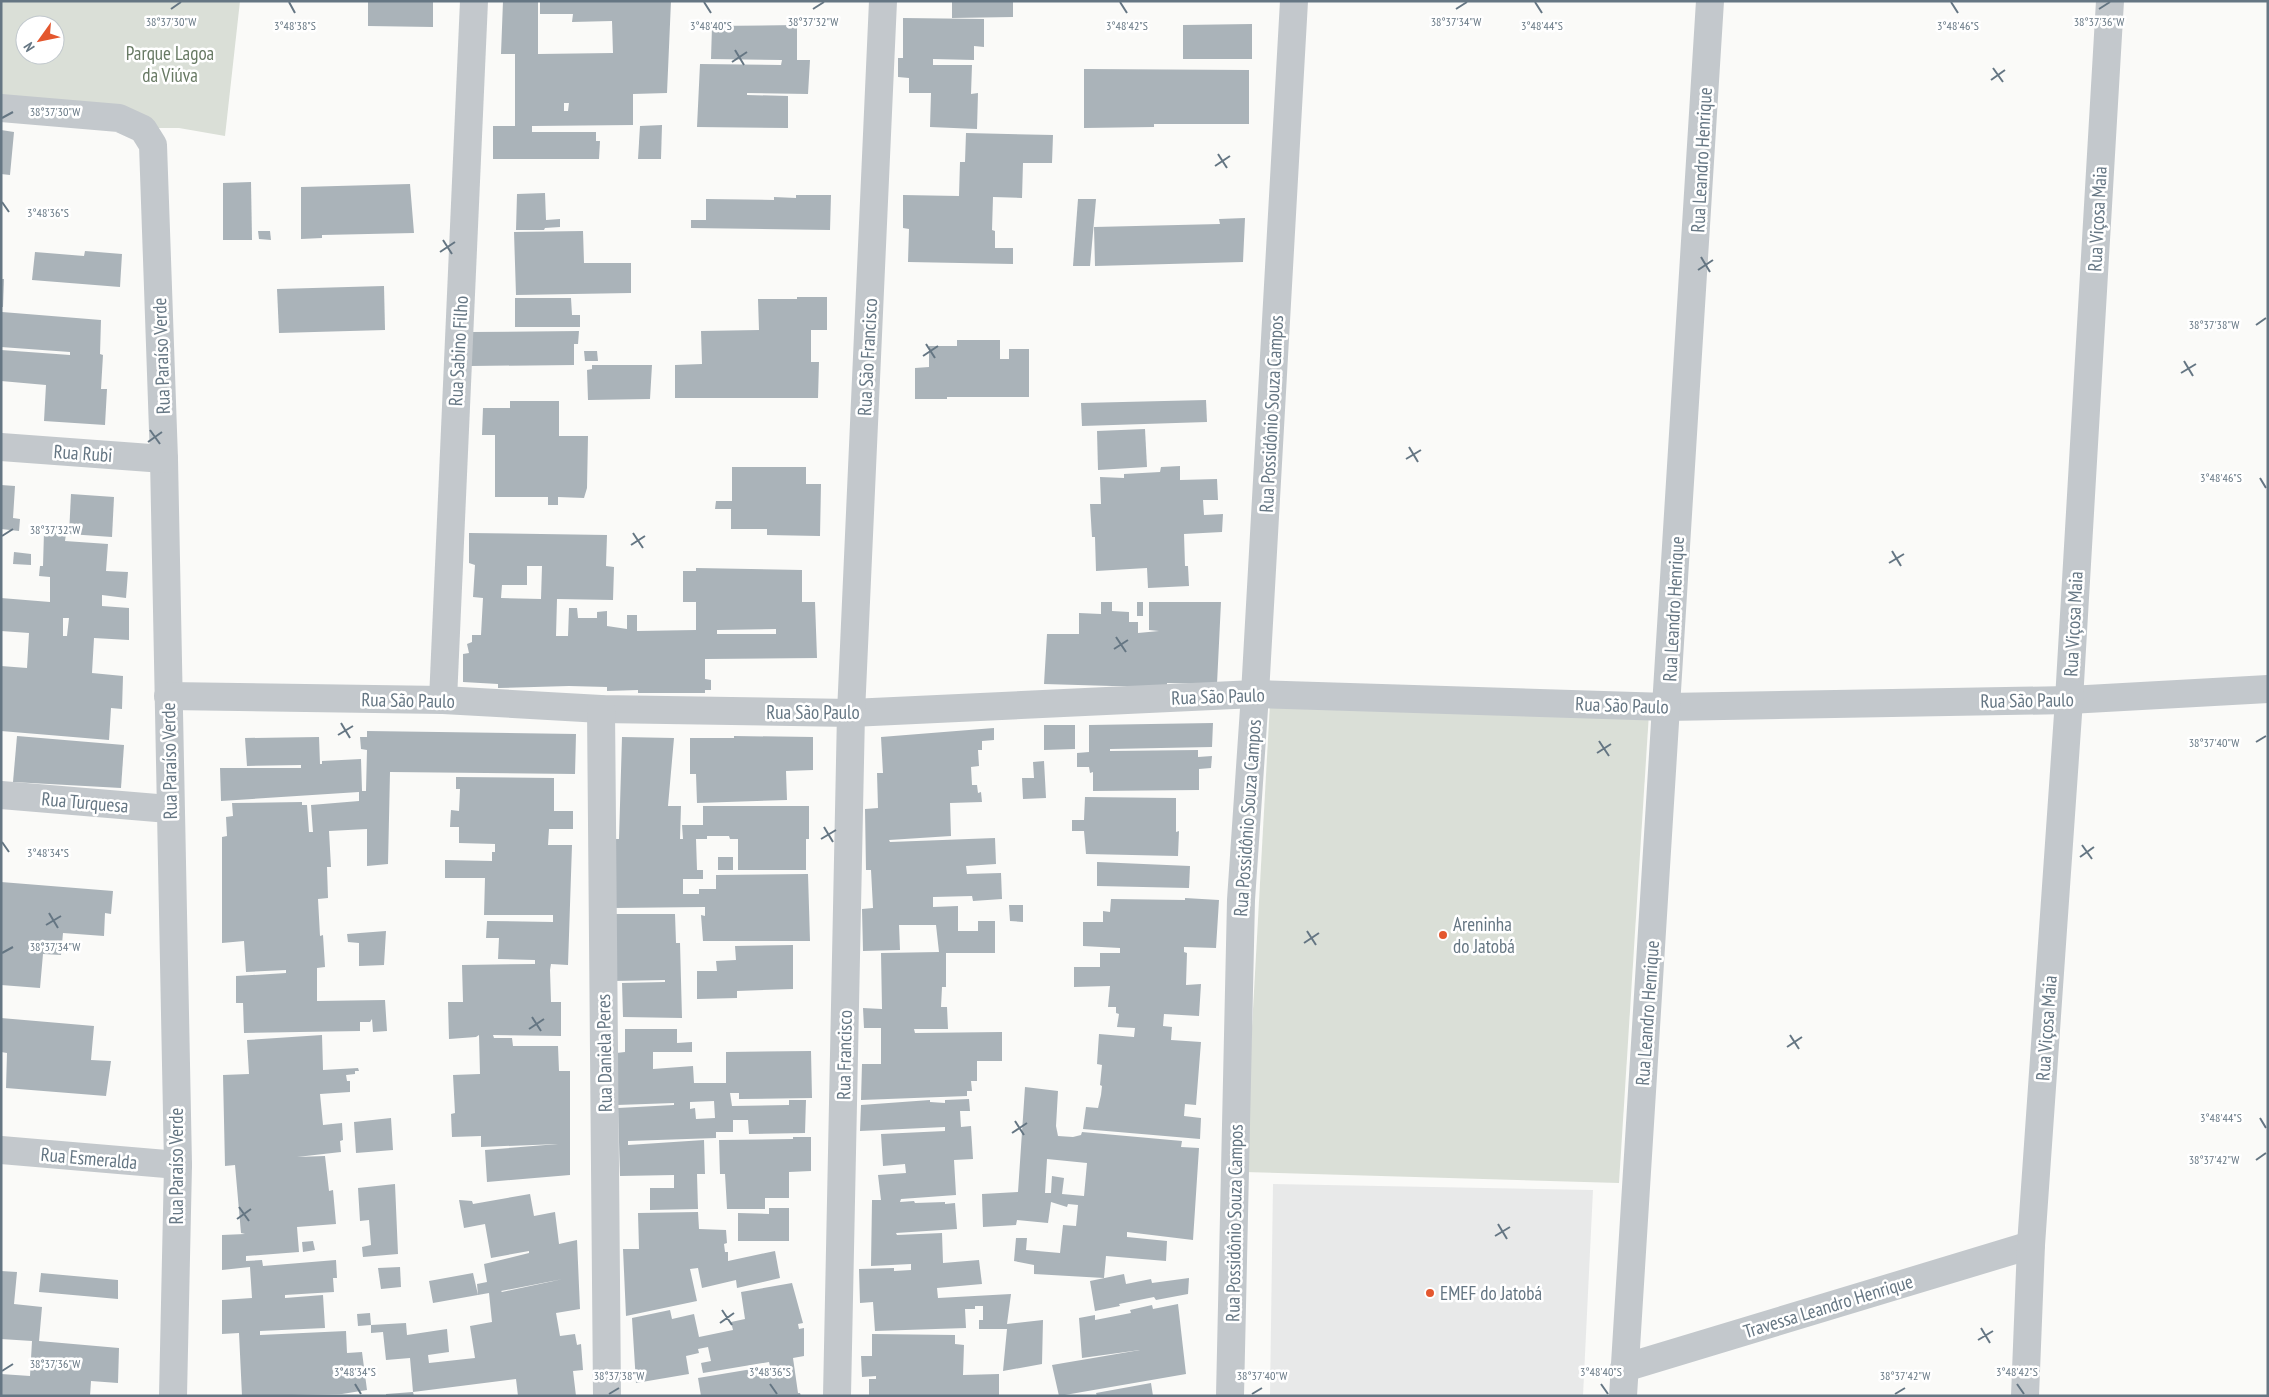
<svg xmlns="http://www.w3.org/2000/svg" width="2269" height="1397" font-family="'PT Sans Narrow',sans-serif">
  <style>
    .built { fill: #e8e9e9 }
    .green { fill: #dadfd7; fill-rule: evenodd }
    .building { fill: #aab3b9; fill-rule: evenodd }
    .lines { fill: none; stroke-linecap: round; stroke-linejoin: round }
    .minor { stroke: #c3c8cc; stroke-width: 28 }
    .ticks { fill: none; stroke: #657683; stroke-width: 2 }
    .poi-dot { fill: #e4572e; stroke: #fff; stroke-width: 2 }
    .labels { text-anchor: middle; stroke-width: 5; stroke-linejoin: round; paint-order: stroke }
    .park-label { font-size: 19px; fill: #687a64; stroke: #fff }
    .street-label { font-size: 19px; fill: #657683; stroke: #fff }
    .poi-label { font-size: 19px; fill: #657683; stroke: #fff; text-anchor: start }
    .ticks-label { font-size: 12px; text-anchor: middle; fill: #657683; stroke: #fff; stroke-width: 5; stroke-linejoin: round; paint-order: stroke }
  </style>
  <rect width="100%" height="100%" fill="#fafaf8"/>
  <path class="built" d="M1273 1184 1593 1190 1583 1396H1270Z"/>
  <g class="green">
    <path d="M1 1H240L225 136 179 128H156L1 108ZM25 25H55V55H25Z"/>
    <path d="M1270 703 1649 713 1619 1183 1244 1172Z"/>
  </g>
  <g class="building">
    <path d="M368 1H433V27L368 26Z"/>
    <path d="M503 1H538V54L613 53 612 21 572 22 573 14H540V1H671L667 93 633 94V125L532 126V132H596V141H600L599 159H493V126H515V54H501ZM564 103H569L568 111H564Z"/>
    <path d="M952 1H1013V17L952 18Z"/>
    <path d="M903 18 984 19V47L974 46V60L933 59V65H972L971 94 978 93 977 129 930 127 931 93H909V78L898 77V58H903Z"/>
    <path d="M1252 24V59H1183V25Z"/>
    <path d="M797 25V60H810L808 94 747 93V95L788 96V128L697 127 700 64 781 65 782 60 711 59 712 26Z"/>
    <path d="M1084 69 1249 70V124H1154V127L1084 128Z"/>
    <path d="M662 125 661 159H638L640 126Z"/>
    <path d="M1 130 14 132 10 175 1 174Z"/>
    <path d="M966 133 1053 135 1052 163H1023L1022 198 993 197 992 230 995 231V248H1013V264L908 262 909 229 903 228V195L959 196 960 162H965Z"/>
    <path d="M251 182 252 240H223V183Z"/>
    <path d="M410 184 414 233 322 235V238L301 239V187Z"/>
    <path d="M545 193 546 220 560 219V227L545 228 544 230H516L517 194Z"/>
    <path d="M796 195H831L830 230 691 228V220H706V199L774 200V197L796 198Z"/>
    <path d="M1078 199H1096L1090 266H1073Z"/>
    <path d="M1245 218 1243 262 1095 266 1094 227 1220 224 1219 219Z"/>
    <path d="M258 231H270L271 240 259 239Z"/>
    <path d="M583 231 584 263H631V293L516 295 514 232Z"/>
    <path d="M85 251 122 254 120 287 32 280 35 252 84 256Z"/>
    <path d="M1 279H4L3 307H1Z"/>
    <path d="M384 286 385 330 279 333 277 289Z"/>
    <path d="M797 297H827V330H811V362H819L818 398H675V365L702 364 701 331 759 330 758 299H797Z"/>
    <path d="M515 298H571L572 315H580V327H515Z"/>
    <path d="M2 312 101 320 100 354 103 355 101 389H107L105 425 44 421 46 385 1 381V350L70 355V352L1 347Z"/>
    <path d="M579 331 578 344H574V365L470 366 471 332Z"/>
    <path d="M957 340H1000V359H1009V349H1029V397H947V399H915V368L929 367V346H957Z"/>
    <path d="M584 351H597L598 361H585Z"/>
    <path d="M592 365H652L650 399 588 400 587 370 592 369Z"/>
    <path d="M1206 400 1207 422 1082 426 1081 403Z"/>
    <path d="M510 401H559V436H588L587 488 584 498 558 497V505H548V497H495V435H482L483 408H510Z"/>
    <path d="M1145 429 1147 467 1098 470 1097 431Z"/>
    <path d="M1180 466V480L1217 479 1218 500H1203L1204 515 1223 514 1222 532 1184 534 1185 566H1188L1189 586 1148 588 1147 568 1096 571 1095 537H1092L1090 504H1101L1100 477 1124 478V474L1160 472 1161 467Z"/>
    <path d="M732 467H806V484H821L820 536 767 535V529H731V509H715L716 501H732Z"/>
    <path d="M1 485 15 486 13 518 20 519 19 531 1 529Z"/>
    <path d="M71 494 114 497 112 537 69 534Z"/>
    <path d="M44 532 66 534 65 541 108 544 106 571 128 572 126 598 102 595V606L129 608V640L94 638 92 673 123 676 122 709 111 708 109 740 1 731V666L27 668 29 633 1 631V598L50 602V577L39 576 40 566H43ZM63 618H69L67 636H63Z"/>
    <path d="M469 533 607 535 606 566 614 567 613 600 557 599 556 636H568L569 608H577L578 618H597V612L607 611V626L627 629V615H637V631L696 630V602H683V571H696V568L802 570V602H815L817 658 705 659V679L711 680V690H705V693H638V690L607 691V687L569 686 498 688V684L463 682V654L469 653 467 644 472 642V635H481L483 598 473 597 475 565 469 563ZM527 566H542L541 599 501 598 502 585H527ZM776 629V634H717V630Z"/>
    <path d="M14 552 31 554V565L13 564Z"/>
    <path d="M1101 602H1112V611L1129 612V622H1138V633L1159 631 1149 630V602H1221L1217 684 1167 683V686H1112L1044 684 1047 634H1079V613L1101 614Z"/>
    <rect x="1137" y="602" width="6" height="14"/>
    <path d="M1213 723 1212 747 1110 749V751L1198 750V757L1212 756 1211 768 1199 769V790L1093 791V772L1090 773 1089 767H1077V753L1089 752V725Z"/>
    <path d="M1044 725H1075V749L1044 750Z"/>
    <path d="M994 728V740L982 741V750H978L979 766 971 767 972 785H977L978 793 981 792 982 802 950 803 951 836 889 840 890 842 995 838 996 864 966 866 967 874 1001 873 1002 899 973 901 972 896 933 897V907L958 906V931H978V921H995V953H946V987H942L941 1007H947L948 1029H914L915 1033 1002 1032V1061H977V1081H971L972 1091H967V1096L861 1100 862 1064H881V1028H864L863 1008 882 1009 881 953 939 952 936 925H899L900 950 863 951 862 909 873 908 871 870H866L865 809 878 808 877 773H883L881 737Z"/>
    <path d="M367 731 576 734 575 774 390 772 388 864 367 866V829L329 831 331 867H327L328 898 318 899 320 936 323 935 325 967 317 968V1001L385 1000 387 1031 373 1032 372 1019 370 1022H360V1031L244 1033 243 1003H236V976L286 973V970L246 972 244 941 222 943V837L227 836 226 817 233 816 232 803 302 802V805H307L309 832H313L311 805 359 801V792L221 801 220 768H301V765L247 766 245 738 319 737 320 764H322V761L361 759 362 791H366L367 750 361 749 360 737H367Z"/>
    <path d="M17 736 124 745 121 788 13 782Z"/>
    <path d="M734 736 813 737V770L786 771 787 800 697 803 696 774H690V738H734Z"/>
    <path d="M622 737 674 738 668 806H681L680 839H683L682 825H703V806H809V839H806V870H738V839H730L729 836H707V839H696L697 870H703V879H683V894H699V889H716V875L808 874 810 941H703L701 915 705 916V907L612 908 615 839H619Z"/>
    <path d="M1044 761 1046 798 1023 799 1022 778H1034L1033 762Z"/>
    <path d="M456 777 554 778V811H573V829H549L548 845H572L568 965 551 964 550 970 551 1002H561V1036L493 1035 494 1038H512L513 1046H558L559 1071H570V1175L487 1182 485 1150 558 1144 481 1147V1136L452 1137 451 1114 455 1113 453 1075 480 1074 479 1035 476 1037 449 1039 448 1002H463L462 965 535 964V960L498 959 499 938H486L487 921 553 922V915H484L485 878H445V860L492 861V852H495V844L459 843V827H450L451 810 459 811 460 789H456Z"/>
    <path d="M1085 797 1176 798V832L1179 831 1178 856 1086 854 1084 831H1072V820H1084Z"/>
    <rect x="718" y="857" width="15" height="13"/>
    <path d="M1097 862 1190 866 1189 888 1097 886Z"/>
    <path d="M1 882 113 891 111 914 105 913 104 936 63 933 61 955 43 954 40 988 1 985Z"/>
    <path d="M1185 898 1219 900 1216 948 1184 947V952L1187 953 1186 985 1201 984 1199 1016 1164 1014 1163 1026 1172 1027 1171 1040 1201 1042 1196 1105 1185 1104 1184 1116 1201 1118 1200 1139 1083 1129 1086 1107 1098 1108 1101 1095 1102 1086 1100 1085 1102 1065 1097 1064 1099 1034 1134 1037 1135 1028 1117 1027 1119 1014 1116 1013V1007H1108L1110 986 1074 987V967H1100V953H1120V948L1083 946V922H1103V911L1110 912 1111 899 1185 900Z"/>
    <path d="M1009 905H1023V922L1010 921Z"/>
    <path d="M612 914H675L676 943H680L682 1018 623 1017 622 983 665 982V980L613 981Z"/>
    <path d="M386 931 384 965 359 966V943L348 942 347 934Z"/>
    <path d="M793 945V989L737 991V998L697 999V971H717L716 961 736 960 735 946Z"/>
    <path d="M1 1018 94 1026 91 1060 111 1061 106 1096 6 1088 7 1053 1 1052Z"/>
    <path d="M625 1029H677V1043L692 1042V1052H653V1069L693 1066 694 1083H726V1052L811 1051 812 1098 739 1099V1093H730L732 1106 789 1105V1100H806L805 1133 749 1134 748 1120H733V1132H716V1138L628 1141V1145L704 1140 705 1174H697L698 1209 650 1210V1188H674V1175L620 1176 618 1108 674 1105V1103L617 1105 616 1053 625 1052ZM714 1101 715 1118 696 1119 695 1108 690 1109V1102Z"/>
    <path d="M322 1035 323 1070 358 1068 359 1071H355V1074L346 1075 347 1081H350V1092L320 1094 323 1125 342 1123 343 1140 340 1141 341 1152 297 1157 325 1156 329 1191 333 1190 336 1224 297 1227 299 1252 246 1256V1261L262 1260 263 1266 336 1260 337 1278H333L334 1292 285 1295V1298L323 1295 325 1328 260 1331V1335L346 1331 347 1353 362 1352 367 1390 342 1394 242 1396 239 1333 222 1334V1300L252 1298 250 1267 222 1270V1235L245 1234 241 1233 235 1165 225 1166 223 1075 249 1074 247 1040Z"/>
    <path d="M1025 1087 1058 1091 1056 1126 1058 1136 1073 1137 1081 1135 1082 1132 1182 1141 1181 1147 1199 1148 1193 1240 1127 1232V1237L1167 1241 1166 1261 1106 1256 1104 1278 1034 1274V1265L1014 1261 1016 1238H1027L1026 1250 1060 1253 1063 1225 1076 1226 1078 1205 1068 1204 1067 1207 1051 1202 1048 1223 1017 1220 1016 1225 983 1227 982 1194 1018 1192ZM1047 1159 1087 1163 1084 1196 1062 1194 1064 1178 1052 1176 1051 1193H1045Z"/>
    <path d="M969 1099 970 1111H960L961 1127 971 1126 973 1159 954 1160 956 1195 901 1199 900 1202 914 1201 915 1203 945 1202V1204L955 1203 957 1229 896 1233 897 1235 942 1233 943 1263 979 1260 982 1284 937 1288 938 1298 1011 1294 1007 1324 1043 1320 1042 1364 1003 1371 1007 1329H979V1320H983V1306H975V1309H965L966 1328 875 1331 873 1302 860 1303 859 1269 894 1268V1271L911 1270V1264L871 1266 872 1200H881L878 1175 906 1173 905 1164 883 1166 881 1134 945 1131V1127L860 1131 861 1105 930 1100V1102L945 1103V1100Z"/>
    <path d="M391 1118 393 1150 356 1153 354 1122Z"/>
    <path d="M793 1137H811V1171L789 1172V1198H765V1209H727L725 1174H720L719 1140 793 1139Z"/>
    <path d="M395 1184 398 1254 363 1257 362 1247 371 1245 369 1220 360 1221 358 1188Z"/>
    <path d="M530 1194 534 1216 555 1212 559 1244 577 1240 580 1309 556 1313 560 1336 575 1334 577 1345 581 1344 583 1370 573 1371 576 1396H518L516 1379 413 1392 410 1358 386 1360 383 1332 371 1333V1325L358 1326 357 1314 370 1313 371 1325 406 1323 407 1335 447 1329 449 1352 428 1355 429 1363 475 1358 470 1326 492 1322 489 1293 433 1303 429 1281 473 1273 478 1295 477 1284 487 1282 484 1264 529 1253V1251L491 1258 485 1224 464 1228 459 1200 472 1201 473 1204ZM563 1279 502 1292 501 1291Z"/>
    <path d="M769 1208H789V1241H738V1213L769 1214Z"/>
    <path d="M698 1212 699 1229 726 1230 727 1243 724 1244 725 1252H728V1261L775 1251 780 1278 737 1288 736 1280 702 1288 698 1268 690 1269 697 1301 626 1316 623 1249H639L638 1213Z"/>
    <path d="M313 1241 315 1250 303 1252 302 1242Z"/>
    <path d="M400 1267 401 1287 381 1289 378 1268Z"/>
    <path d="M1 1271 17 1272 14 1304 42 1307 39 1341 119 1348 118 1383 91 1381 90 1396H1V1374L30 1376 32 1341 1 1339Z"/>
    <path d="M41 1273 118 1280V1299L39 1292Z"/>
    <path d="M1124 1274 1126 1284 1151 1279 1152 1283 1189 1278 1188 1294 1156 1300 1154 1297 1119 1304 1120 1306 1095 1311 1090 1281Z"/>
    <path d="M792 1283 803 1323 798 1324 799 1329 804 1328V1356L793 1358 798 1393H800L801 1396H701L698 1378 770 1366 769 1362 703 1373 701 1363 711 1361 708 1347 698 1349 699 1353 686 1356 689 1374 636 1383 632 1318 670 1310 672 1319 694 1314 699 1337 733 1330 731 1322 745 1319 741 1292Z"/>
    <path d="M1178 1304 1186 1374 1059 1396 1052 1365 1140 1350 1082 1358 1079 1318 1095 1315V1320L1131 1313 1130 1310 1152 1305 1153 1309Z"/>
    <path d="M872 1334 955 1335V1344L964 1345 963 1375 999 1374V1396H869V1379H876V1376L862 1377 861 1356H872Z"/>
    <path d="M1151 1383 1153 1396H1097L1096 1393Z"/>
    <path d="M413 1392 414 1396H386V1394Z"/>
  </g>
  <g class="lines">
    <g class="minor">
      <path d="M1 108 119 118 143 129 153 145 164 459 178 1165 173 1396"/>
      <path d="M1 447 164 459"/>
      <path d="M168 696 443 700 601 709 851 713 1255 694 1667 707 2069 700 2268 689"/>
      <path d="M443 700 474 1"/>
      <path d="M601 709 607 1396"/>
      <path d="M1 795 169 809"/>
      <path d="M1 1150 178 1165"/>
      <path d="M1624 1368 2031 1245"/>
      <path d="M837 1396 851 713 883 1"/>
      <path d="M1230 1396 1241 900 1255 694 1294 1"/>
      <path d="M1623 1396 1710 1"/>
      <path d="M2025 1396 2031 1245 2069 700 2110 1"/>
    </g>
  </g>
  <path class="ticks" d="M289 2 295 13M704 2 711 13M1120 2 1127 13M1535 2 1542 13M1951 2 1958 13M171 9 181 2M813 9 824 2M1456 9 1467 2M2099 9 2110 2M735 50 744 65M732 62 747 52M1993 68 2003 82M1991 80 2005 70M2 118 13 112M1218 154 1227 168M1215 166 1230 156M2 202 9 212M443 240 452 254M440 252 455 242M1701 257 1710 272M1698 270 1713 260M2256 325 2266 318M926 344 935 358M923 356 938 346M2184 361 2193 376M2181 373 2196 364M150 430 160 444M148 442 162 432M1409 447 1418 462M1406 459 1421 450M2260 478 2266 488M633 533 643 548M2 536 13 529M631 545 645 536M1892 551 1901 566M1889 563 1904 554M1116 637 1126 652M1114 649 1128 640M341 723 350 738M338 735 353 726M1599 741 1609 756M2256 742 2266 736M1597 753 1611 744M824 827 833 842M821 839 836 830M2 842 9 852M2082 845 2092 859M2080 857 2094 847M49 913 58 928M46 925 61 916M1307 931 1316 945M1304 943 1319 933M2 953 13 947M532 1017 541 1031M529 1029 544 1019M1790 1035 1799 1049M1787 1047 1802 1037M2260 1118 2266 1128M1015 1121 1024 1135M1012 1133 1027 1123M2256 1160 2266 1153M239 1207 249 1221M237 1219 251 1209M1498 1224 1507 1239M1495 1236 1510 1227M722 1310 732 1325M720 1323 734 1313M1981 1328 1990 1343M1978 1340 1993 1331M2 1371 13 1364M355 1384 361 1394M770 1384 777 1394M1601 1384 1608 1394M2017 1384 2024 1394M609 1394 619 1388M1252 1394 1262 1388M1895 1394 1905 1388"/>
  <g class="poi-dot">
    <circle cx="1443" cy="935" r="5"/>
    <circle cx="1430" cy="1293" r="5"/>
  </g>
  <g class="labels">
    <g class="park-label">
      <text x="170" y="60">Parque Lagoa<tspan x="170" dy="22">da Viúva</tspan></text>
    </g>
    <g class="street-label">
      <text transform="translate(1701 160) rotate(-87)" y="7">Rua Leandro Henrique</text>
      <text transform="translate(2097 219) rotate(-87)" y="7">Rua Viçosa Maia</text>
      <text transform="translate(458 351) rotate(-87)" y="7">Rua Sabino Filho</text>
      <text transform="translate(161 356) rotate(-92)" y="7">Rua Paraíso Verde</text>
      <text transform="translate(867 357) rotate(-87)" y="7">Rua São Francisco</text>
      <text transform="translate(1271 414) rotate(-87)" y="7">Rua Possidônio Souza Campos</text>
      <text transform="translate(83 453) rotate(4)" y="7">Rua Rubi</text>
      <text transform="translate(1673 609) rotate(-87)" y="7">Rua Leandro Henrique</text>
      <text transform="translate(2073 624) rotate(-87)" y="7">Rua Viçosa Maia</text>
      <text transform="translate(1218 696) rotate(-2)" y="7">Rua São Paulo</text>
      <text transform="translate(408 700) rotate(1)" y="7">Rua São Paulo</text>
      <text transform="translate(2027 700) rotate(-1)" y="7">Rua São Paulo</text>
      <text transform="translate(1622 705) rotate(2)" y="7">Rua São Paulo</text>
      <text x="813" y="719">Rua São Paulo</text>
      <text transform="translate(169 761) rotate(-91)" y="7">Rua Paraíso Verde</text>
      <text transform="translate(85 802) rotate(5)" y="7">Rua Turquesa</text>
      <text transform="translate(1247 818) rotate(-86)" y="7">Rua Possidônio Souza Campos</text>
      <text transform="translate(1647 1013) rotate(-86)" y="7">Rua Leandro Henrique</text>
      <text transform="translate(2046 1028) rotate(-86)" y="7">Rua Viçosa Maia</text>
      <text transform="translate(604 1053) rotate(-91)" y="7">Rua Daniela Peres</text>
      <text transform="translate(844 1055) rotate(-89)" y="7">Rua Francisco</text>
      <text transform="translate(89 1158) rotate(5)" y="7">Rua Esmeralda</text>
      <text transform="translate(176 1166) rotate(-90)" y="7">Rua Paraíso Verde</text>
      <text transform="translate(1234 1223) rotate(-89)" y="7">Rua Possidônio Souza Campos</text>
      <text transform="translate(1828 1306) rotate(-17)" y="7">Travessa Leandro Henrique</text>
    </g>
    <g class="poi-label">
      <text x="1453" y="931">Areninha<tspan x="1453" dy="22">do Jatobá</tspan></text>
      <text x="1440" y="1300">EMEF do Jatobá</text>
    </g>
  </g>
  <g class="ticks-label">
    <text x="1456" y="26">38°37'34"W</text>
    <text x="171" y="26">38°37'30"W</text>
    <text x="813" y="26">38°37'32"W</text>
    <text x="2099" y="26">38°37'36"W</text>
    <text x="1127" y="30">3°48'42"S</text>
    <text x="295" y="30">3°48'38"S</text>
    <text x="711" y="30">3°48'40"S</text>
    <text x="1542" y="30">3°48'44"S</text>
    <text x="1958" y="30">3°48'46"S</text>
    <text x="55" y="116">38°37'30"W</text>
    <text x="48" y="217">3°48'36"S</text>
    <text x="2214" y="329">38°37'38"W</text>
    <text x="2221" y="482">3°48'46"S</text>
    <text x="55" y="534">38°37'32"W</text>
    <text x="2214" y="747">38°37'40"W</text>
    <text x="48" y="857">3°48'34"S</text>
    <text x="55" y="951">38°37'34"W</text>
    <text x="2221" y="1122">3°48'44"S</text>
    <text x="2214" y="1164">38°37'42"W</text>
    <text x="55" y="1368">38°37'36"W</text>
    <text x="355" y="1376">3°48'34"S</text>
    <text x="770" y="1376">3°48'36"S</text>
    <text x="1601" y="1376">3°48'40"S</text>
    <text x="2017" y="1376">3°48'42"S</text>
    <text x="619" y="1380">38°37'38"W</text>
    <text x="1262" y="1380">38°37'40"W</text>
    <text x="1905" y="1380">38°37'42"W</text>
  </g>
  <rect width="2269" height="1397" fill="none" stroke="#657683" stroke-width="5"/>
  <g transform="translate(40 40) rotate(237)"><circle r="24" fill="#ffffff" stroke="#c1c8cd"/>
  <path d="M0-4L9 19L0 12L-9 19Z" fill="#e4572e"/>
  <text y="-8" font-size="14" font-weight="bold" text-anchor="middle" fill="#657683">N</text>
  </g>
</svg>
